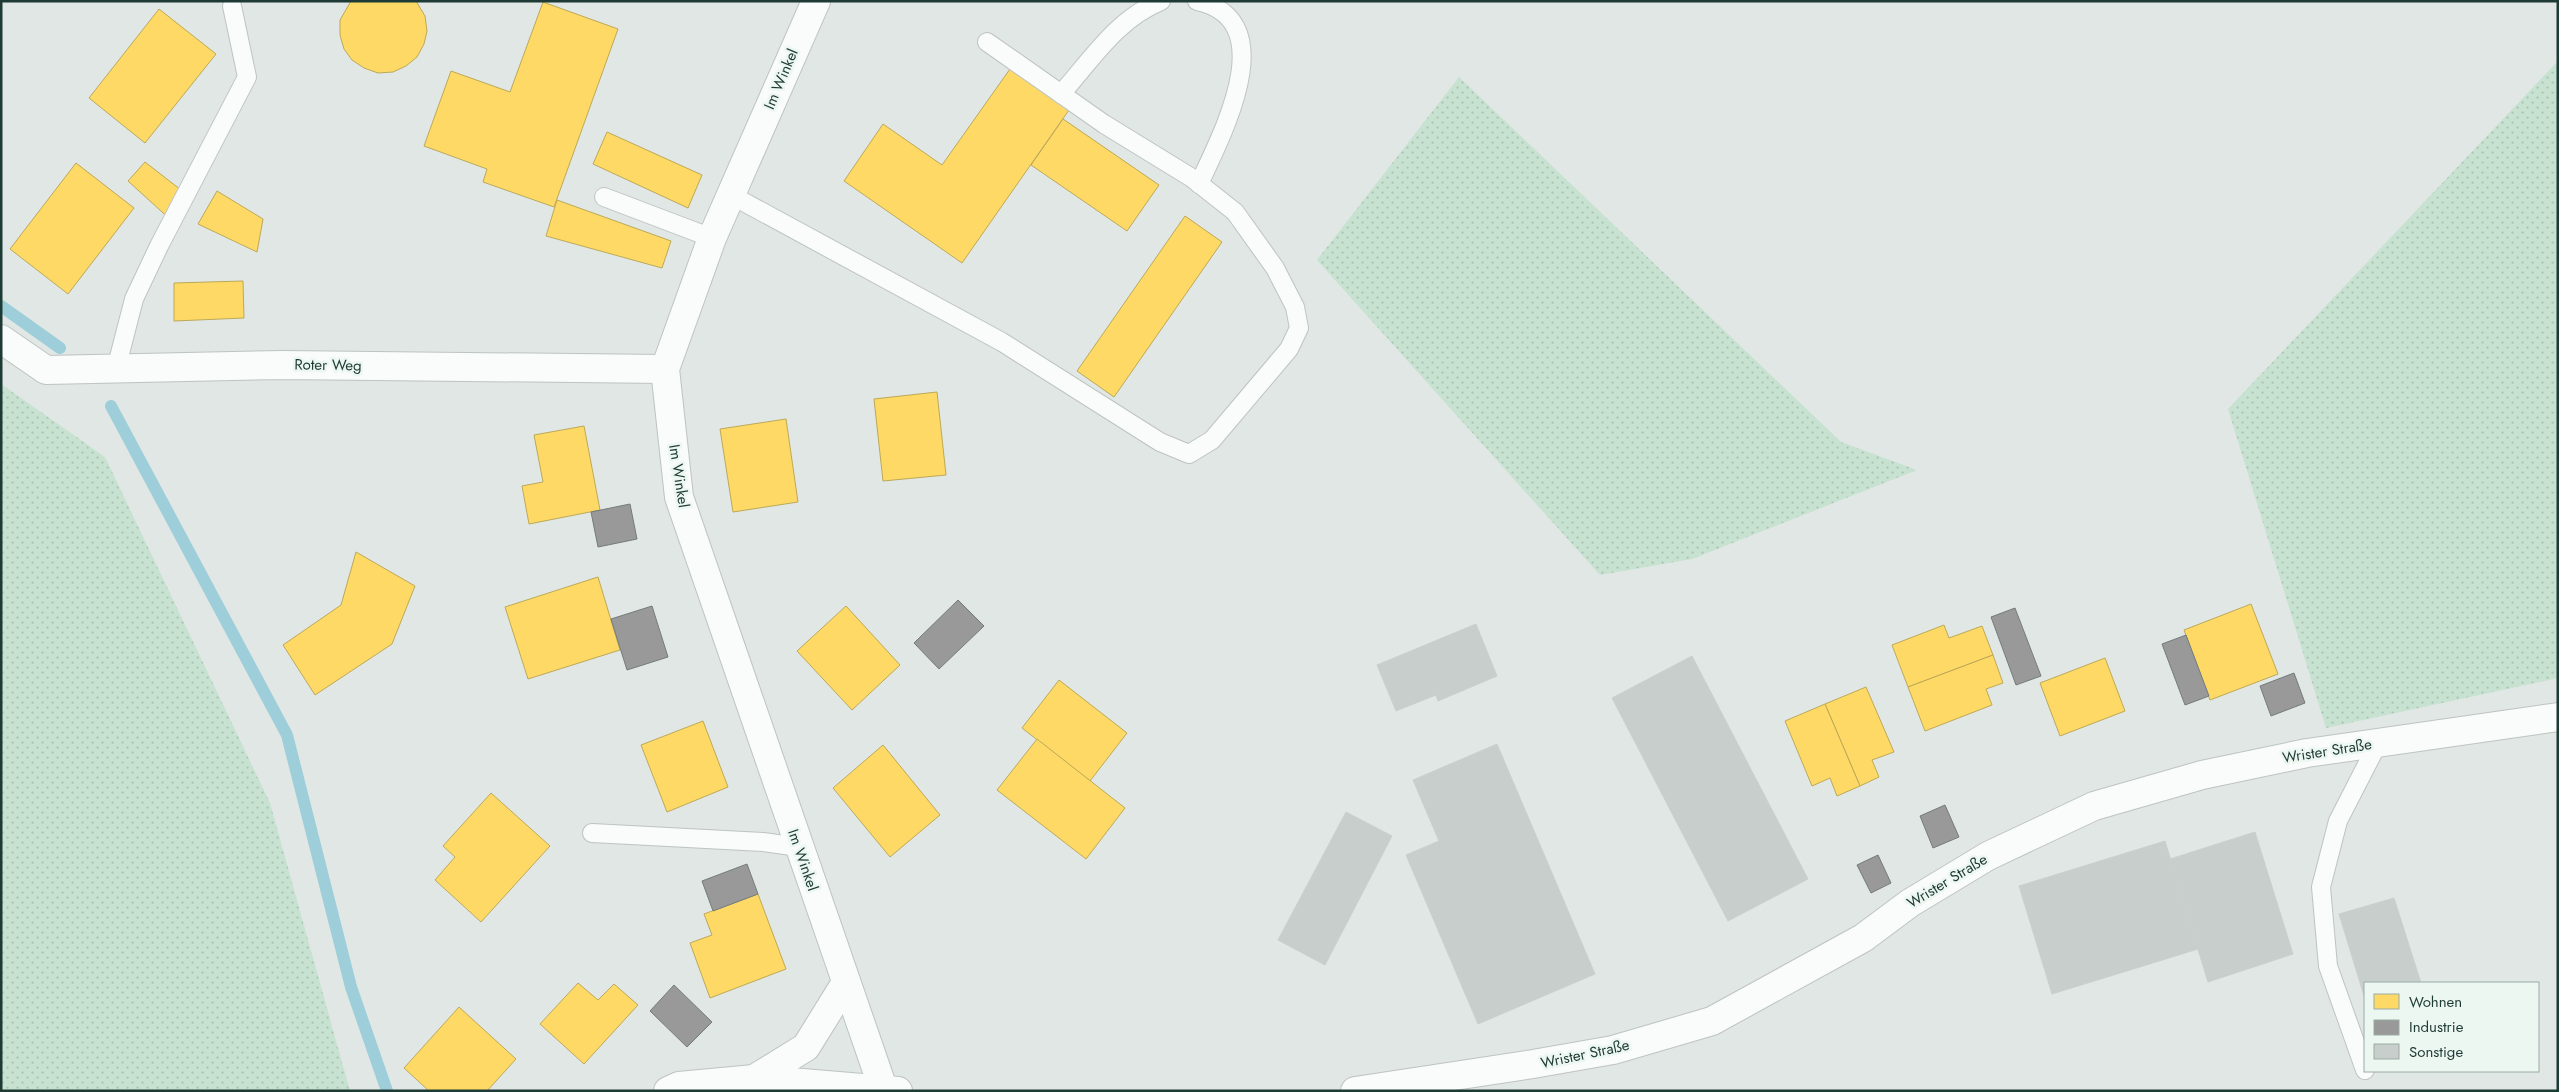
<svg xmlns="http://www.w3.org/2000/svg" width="2559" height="1092" font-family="Jost,sans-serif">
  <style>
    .grass { fill: url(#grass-dots) }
    .homes { fill: #ffd966; stroke: #bca957 }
    .industry { fill: #999; stroke: #747c7b }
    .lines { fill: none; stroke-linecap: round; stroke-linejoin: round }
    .stream { stroke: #9dced9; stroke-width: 12 }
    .building { fill: #c7cecb; stroke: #c9d0cd }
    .service-casing { stroke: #bdc4c1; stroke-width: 20 }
    .minor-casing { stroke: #bdc4c1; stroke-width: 30 }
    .tertiary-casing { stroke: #bdc4c1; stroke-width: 30 }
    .service { stroke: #fafbfb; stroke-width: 18 }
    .minor { stroke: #fafbfb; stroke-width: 28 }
    .tertiary { stroke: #fafbfb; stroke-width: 28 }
    .labels { text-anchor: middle; stroke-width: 5; stroke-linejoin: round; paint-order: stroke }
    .street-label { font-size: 15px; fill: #1e3a34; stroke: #edf7f2 }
  </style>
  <defs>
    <pattern id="grass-dots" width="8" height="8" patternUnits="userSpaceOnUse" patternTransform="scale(1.25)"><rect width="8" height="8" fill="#c8e2d1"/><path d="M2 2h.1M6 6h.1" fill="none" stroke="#abc3b4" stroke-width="1.8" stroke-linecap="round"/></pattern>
  </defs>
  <rect width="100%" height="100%" fill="#e0e7e4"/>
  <g class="grass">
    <path d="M2558 61V678L2326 728 2228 409Z"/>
    <path d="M1459 77 1841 442 1917 470 1692 559 1600 575 1317 260Z"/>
    <path d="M1 384 105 457 270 803 350 1091H1Z"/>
  </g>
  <g class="homes">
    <path d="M351 1H416L425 16 427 31 424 44 417 57 406 66 393 72 378 73 364 68 352 60 344 49 340 35V20Z"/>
    <path d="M543 2 618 29 554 207 483 182 487 169 424 146 451 71 510 92Z"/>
    <path d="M159 9 216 54 145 143 89 98Z"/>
    <path d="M1010 69 1069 110 962 263 844 181 883 124 942 165Z"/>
    <path d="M1063 119 1159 185 1127 231 1031 165Z"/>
    <path d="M607 132 702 175 688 208 593 164Z"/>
    <path d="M145 162 181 190 172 221 128 181Z"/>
    <path d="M76 163 134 208 68 294 10 249Z"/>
    <path d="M217 191 263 219 257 252 198 224Z"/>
    <path d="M557 200 671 241 662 268 546 236Z"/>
    <path d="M1185 216 1222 242 1114 397 1077 371Z"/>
    <path d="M243 281 244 318 174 321V283Z"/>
    <path d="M937 392 946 475 883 481 874 399Z"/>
    <path d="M786 419 798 502 733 512 720 429Z"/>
    <path d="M584 426 600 510 529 524 522 486 543 482 534 435Z"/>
    <path d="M356 552 415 586 392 644 315 695 283 645 341 605Z"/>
    <path d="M598 577 620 650 528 679 505 607Z"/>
    <path d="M2251 604 2278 674 2210 700 2184 630Z"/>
    <path d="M846 606 900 665 852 710 797 651Z"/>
    <path d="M1944 625 1949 638 1982 626 1993 655 1908 687 1892 645Z"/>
    <path d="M1993 655 2003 683 1986 689 1992 705 1925 731 1908 687Z"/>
    <path d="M2105 658 2125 711 2060 736 2040 683Z"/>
    <path d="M1059 680 1127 733 1090 781 1022 728Z"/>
    <path d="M1866 687 1894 752 1872 760 1879 777 1860 786 1825 704Z"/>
    <path d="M1825 704 1860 786 1837 796 1830 778 1812 786 1785 721Z"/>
    <path d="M703 721 728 787 667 812 641 745Z"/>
    <path d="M1037 739 1125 808 1086 859 997 790Z"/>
    <path d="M883 745 940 815 890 857 833 788Z"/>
    <path d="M491 793 550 846 481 922 435 880 455 857 443 846Z"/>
    <path d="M758 894 786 969 710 998 690 943 712 935 704 914Z"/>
    <path d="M578 983 598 1000 614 984 638 1005 584 1064 540 1024Z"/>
    <path d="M459 1007 516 1059 487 1091H429L404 1068Z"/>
  </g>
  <g class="industry">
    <path d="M630 504 637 539 598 547 591 512Z"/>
    <path d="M958 600 984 626 939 669 914 643Z"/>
    <path d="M652 606 668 657 627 670 611 619Z"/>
    <path d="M2015 608 2041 676 2016 685 1991 617Z"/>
    <path d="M2186 635 2209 696 2185 705 2162 644Z"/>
    <path d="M2294 673 2305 703 2271 716 2260 686Z"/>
    <path d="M1945 805 1959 837 1933 848 1920 816Z"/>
    <path d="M1878 855 1891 883 1871 893 1857 865Z"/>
    <path d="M747 864 758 894 713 911 702 881Z"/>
    <path d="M674 985 712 1022 687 1047 650 1011Z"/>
  </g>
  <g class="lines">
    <g class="stream">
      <path d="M1 306 60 348"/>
      <path d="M111 406 287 735 351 987 387 1091"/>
    </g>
  </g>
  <g class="building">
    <path d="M1476 624 1497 676 1438 701 1436 695 1396 711 1377 665Z"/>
    <path d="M1692 656 1808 879 1728 921 1612 698Z"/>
    <path d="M1497 744 1595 974 1478 1024 1406 855 1439 841 1413 780Z"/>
    <path d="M1346 812 1392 836 1325 965 1278 940Z"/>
    <path d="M2255 832 2293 954 2208 982 2170 859Z"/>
    <path d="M2165 841 2198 949 2052 994 2019 886Z"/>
    <path d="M2394 898 2421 983H2365V999L2339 914Z"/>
  </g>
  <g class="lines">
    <g class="service-casing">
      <g id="service">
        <path d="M1197 1C1284 20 1221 136 1199 184"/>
        <path d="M1061 94C1092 59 1117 19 1161 1"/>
        <path d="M731 195 1002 342 1160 442 1189 454 1212 440 1289 349 1299 328 1295 307 1275 268 1235 212 1192 178 1104 124 987 42"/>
        <path d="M604 197 712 238"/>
        <path d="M116 369 134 299 159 246 247 77 232 6"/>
        <path d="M592 833 763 842 799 847"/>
        <path d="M2365 1070 2328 966 2321 887 2338 821 2378 743"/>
      </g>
    </g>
    <g class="minor-casing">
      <g id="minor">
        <path d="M816 1 712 238 665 369 679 497 884 1091"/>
        <path d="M1 339 46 370 283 365 665 369"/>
        <path d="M754 1079 806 1047 845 984"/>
      </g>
    </g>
    <g class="tertiary-casing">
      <g id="tertiary">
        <path d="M668 1091 679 1086 754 1079 898 1091"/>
        <path d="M1355 1091 1533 1064 1613 1050 1712 1021 1863 938 1910 903 1988 856 2094 806 2202 775 2307 753 2558 717"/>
      </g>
    </g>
    <use href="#service" class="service"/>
    <use href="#minor" class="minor"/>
    <use href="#tertiary" class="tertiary"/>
  </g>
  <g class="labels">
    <g class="street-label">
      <text transform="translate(781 79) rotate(-67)" y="5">Im Winkel</text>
      <text transform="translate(328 365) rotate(1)" y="5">Roter Weg</text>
      <text transform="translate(679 476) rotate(81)" y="5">Im Winkel</text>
      <text transform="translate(2327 751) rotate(-9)" y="5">Wrister Straße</text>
      <text transform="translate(803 860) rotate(71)" y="5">Im Winkel</text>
      <text transform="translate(1947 881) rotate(-31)" y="5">Wrister Straße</text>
      <text transform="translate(1585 1054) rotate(-12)" y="5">Wrister Straße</text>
    </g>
  </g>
  <rect width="2559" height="1092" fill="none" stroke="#1e3a34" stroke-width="5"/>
  <rect x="2364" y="982" width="175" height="90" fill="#edf7f2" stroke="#9aaba6"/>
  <rect x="2374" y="994" width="25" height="15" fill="#ffd966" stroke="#9aaba6"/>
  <text x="2409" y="1007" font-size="15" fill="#1e3a34">Wohnen</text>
  <rect x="2374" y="1020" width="25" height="15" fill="#999999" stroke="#9aaba6"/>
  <text x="2409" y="1032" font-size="15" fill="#1e3a34">Industrie</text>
  <rect x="2374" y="1044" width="25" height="15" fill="#c7cecb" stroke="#9aaba6"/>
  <text x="2409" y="1057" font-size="15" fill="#1e3a34">Sonstige</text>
</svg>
